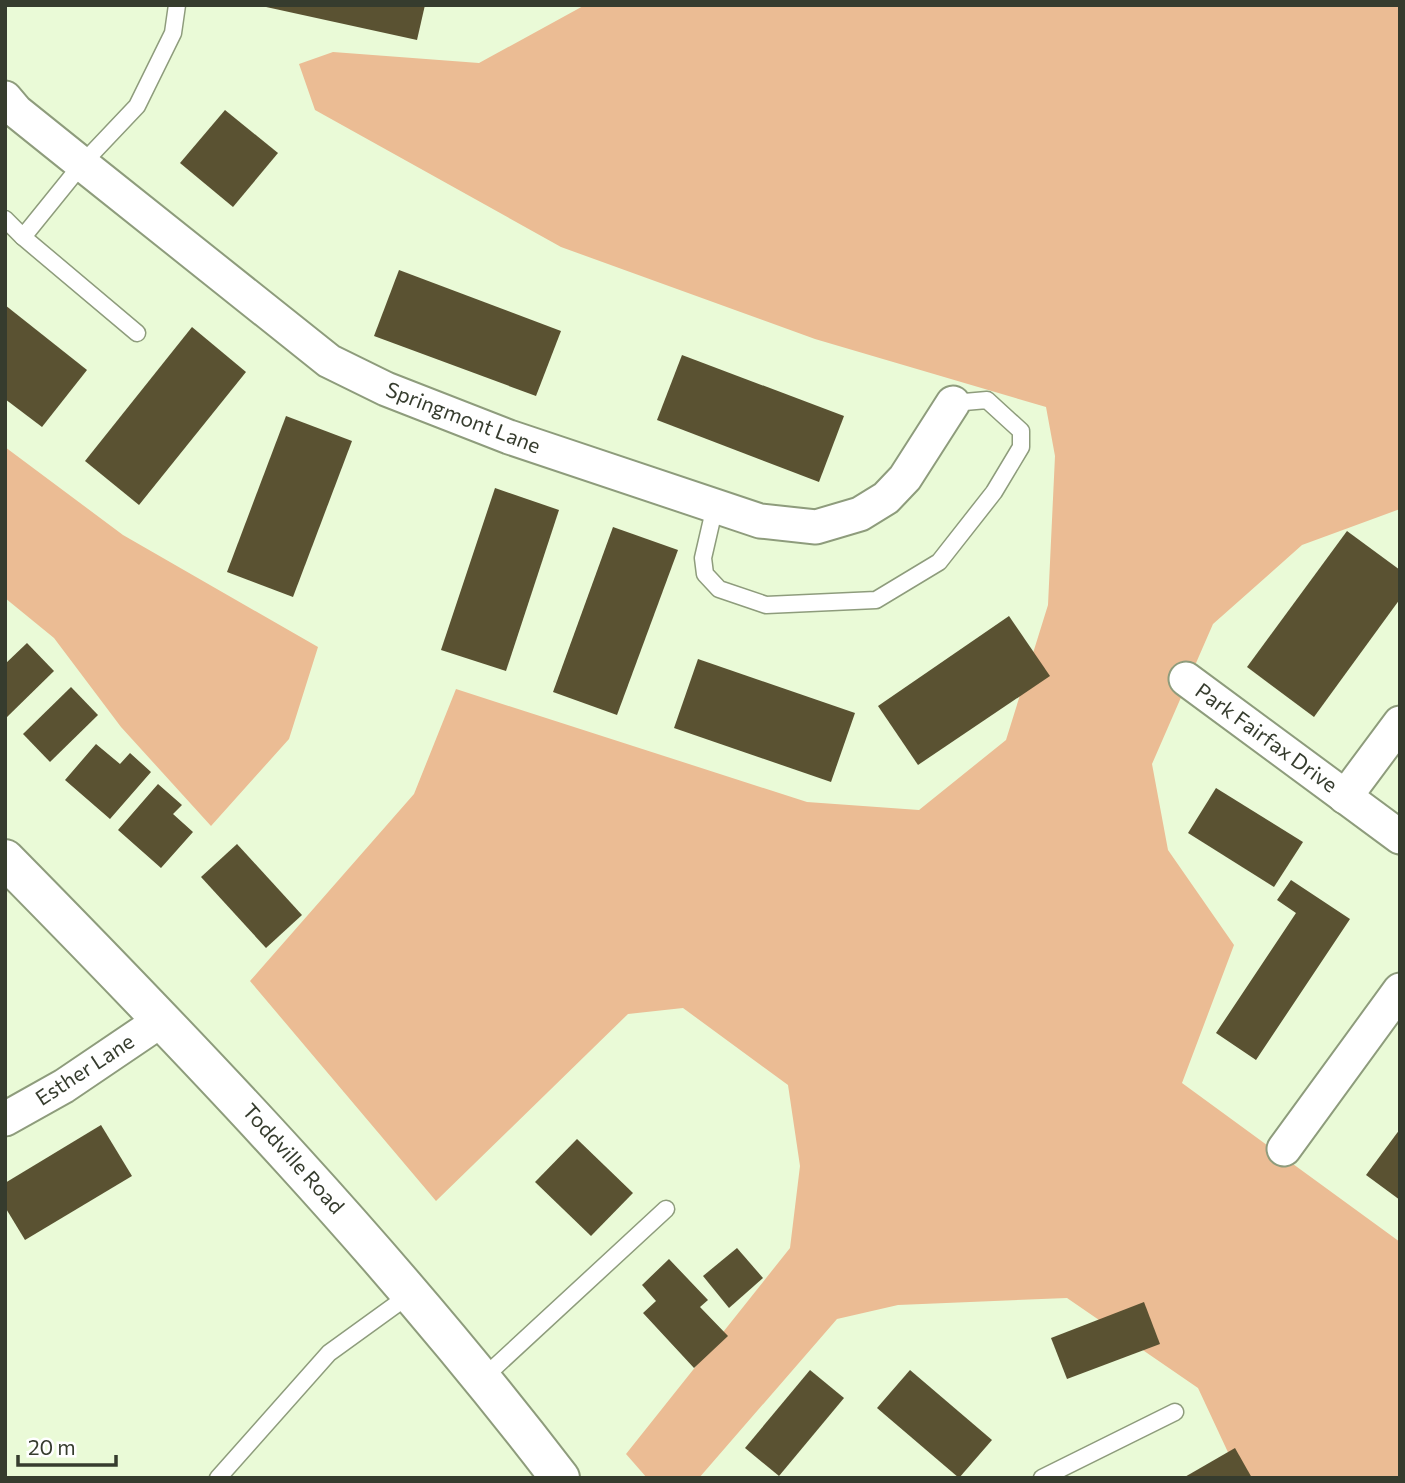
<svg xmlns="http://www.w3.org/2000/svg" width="1405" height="1483" font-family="Commissioner,sans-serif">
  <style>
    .green { fill: #ebbc94 }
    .building { fill: #5a5232 }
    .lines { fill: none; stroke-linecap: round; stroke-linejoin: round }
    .service-casing { stroke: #8e9c7c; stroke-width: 19 }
    .minor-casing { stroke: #8e9c7c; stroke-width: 37 }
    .tertiary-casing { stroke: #8e9c7c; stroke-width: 42 }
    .service { stroke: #fff; stroke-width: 16 }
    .minor { stroke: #fff; stroke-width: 33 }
    .tertiary { stroke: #fff; stroke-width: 38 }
    .labels { text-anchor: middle; stroke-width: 7; stroke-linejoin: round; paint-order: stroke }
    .street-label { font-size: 21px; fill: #363c2e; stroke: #fff }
  </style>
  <rect width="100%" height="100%" fill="#eafad7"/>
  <g class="green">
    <path d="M585 5H1400V509L1302 545 1213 624 1152 764 1168 850 1234 945 1182 1083 1400 1242V1478H1240L1198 1388 1067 1298 898 1305 837 1319 699 1478H647L626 1454 790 1248 800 1166 788 1085 683 1008 628 1014 436 1201 250 981 414 794 456 689 807 802 919 810 1006 740 1048 605 1055 456 1046 407 815 339 561 247 315 110 299 64 333 52 479 63Z"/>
    <path d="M5 447 123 535 318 647 289 739 211 826 121 727 54 638 5 598Z"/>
  </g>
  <g class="building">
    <path d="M257 5H425L417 40Z"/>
    <path d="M225 110 278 153 233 207 180 163Z"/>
    <path d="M399 270 561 331 536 396 374 336Z"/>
    <path d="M5 305 87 370 42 427 5 399Z"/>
    <path d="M192 327 246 372 139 505 85 461Z"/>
    <path d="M682 355 844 416 819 482 657 420Z"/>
    <path d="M286 416 352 441 293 597 227 572Z"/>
    <path d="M495 488 559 510 506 671 441 650Z"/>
    <path d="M613 527 678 550 617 715 553 692Z"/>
    <path d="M1347 531 1400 570V599L1314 717 1247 667Z"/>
    <path d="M1009 616 1050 676 918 765 878 706Z"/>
    <path d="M27 643 54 671 5 719V664Z"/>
    <path d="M698 659 855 713 831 782 674 728Z"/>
    <path d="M71 687 98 715 50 762 23 734Z"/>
    <path d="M96 744 120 764 130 753 151 772 110 819 65 780Z"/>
    <path d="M158 784 182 805 173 814 193 832 161 868 118 830Z"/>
    <path d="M1216 788 1303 842 1274 887 1188 833Z"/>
    <path d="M237 844 302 915 266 948 201 877Z"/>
    <path d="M1291 880 1350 919 1256 1060 1216 1033 1296 913 1277 900Z"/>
    <path d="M101 1125 132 1176 25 1240 5 1207V1183Z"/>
    <path d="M1400 1129V1200L1366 1175Z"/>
    <path d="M577 1139 633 1193 591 1236 535 1182Z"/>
    <path d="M737 1248 763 1278 729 1308 703 1276Z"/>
    <path d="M669 1259 708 1300 700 1307 728 1336 694 1368 643 1313 656 1301 642 1285Z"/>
    <path d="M1144 1302 1160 1344 1067 1379 1051 1338Z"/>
    <path d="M810 1370 844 1398 779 1476 745 1448Z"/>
    <path d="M910 1370 992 1440 959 1478 877 1408Z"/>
    <path d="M1235 1448 1252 1478H1183Z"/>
  </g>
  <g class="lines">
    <g class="service-casing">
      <g id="service">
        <path d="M5 219 23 237 82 164 137 106 173 33 177 5"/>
        <path d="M23 237 137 333"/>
        <path d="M715 506 703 558 705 574 719 589 766 605 876 600 939 562 994 492 1021 447V431L987 400 953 403"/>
        <path d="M482 1379 666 1209"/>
        <path d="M218 1478 329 1353 412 1293"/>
        <path d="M1042 1478 1175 1412"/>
      </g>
    </g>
    <g class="minor-casing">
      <g id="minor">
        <path d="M5 98 16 111 82 164 329 361 386 389 509 437 760 521 816 527 860 514 886 498 905 478 953 403"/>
        <path d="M1186 679 1400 837"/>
        <path d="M1345 797 1400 723"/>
        <path d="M5 1119 64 1086 163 1019"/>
        <path d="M1284 1149 1400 990"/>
      </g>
    </g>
    <g class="tertiary-casing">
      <path id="tertiary" d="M5 859C200 1057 391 1257 560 1478"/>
    </g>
    <use href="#service" class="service"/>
    <use href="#minor" class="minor"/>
    <use href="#tertiary" class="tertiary"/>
  </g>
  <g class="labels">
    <g class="street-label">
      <text transform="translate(463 418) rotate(21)" y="7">Springmont Lane</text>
      <text transform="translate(1266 738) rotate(36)" y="7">Park Fairfax Drive</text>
      <text transform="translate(85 1070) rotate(-33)" y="7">Esther Lane</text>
      <text transform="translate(293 1159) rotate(48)" y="7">Toddville Road</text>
    </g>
  </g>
  <rect width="1405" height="1483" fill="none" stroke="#363c2e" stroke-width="14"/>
  <path d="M18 1455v10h98v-10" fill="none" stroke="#363c2e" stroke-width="3.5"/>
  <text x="28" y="1455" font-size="21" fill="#363c2e" stroke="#ffffff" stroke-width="5" paint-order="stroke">20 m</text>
</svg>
